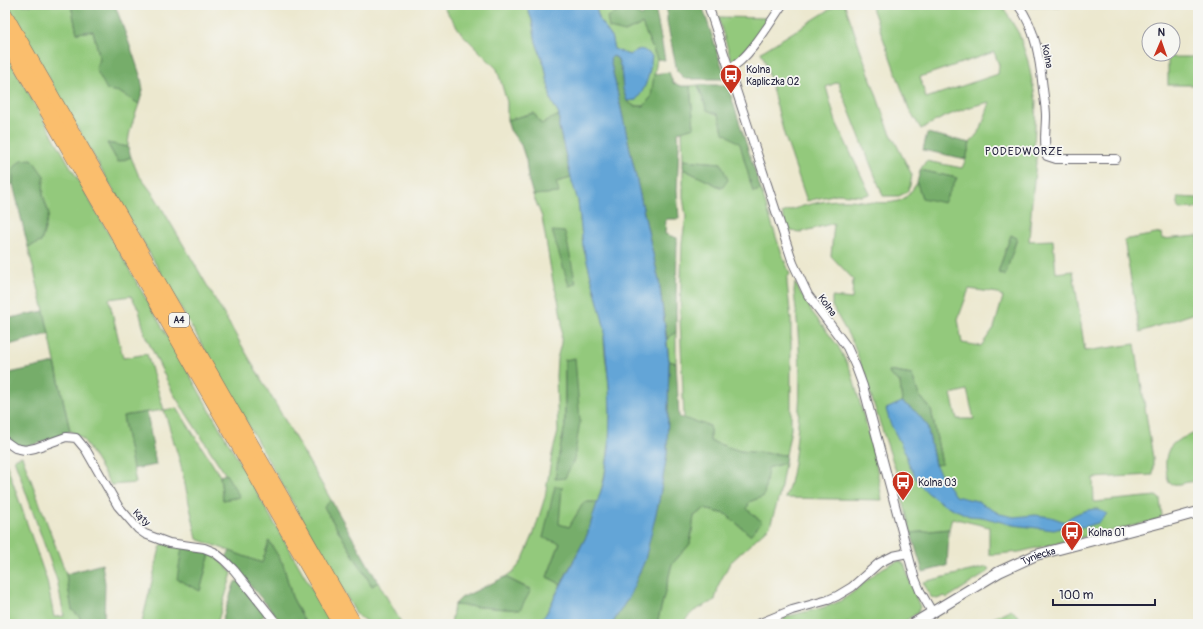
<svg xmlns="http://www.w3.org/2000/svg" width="1203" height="629" font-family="Pangolin,sans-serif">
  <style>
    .green { fill: #93c97b; stroke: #5a765b; fill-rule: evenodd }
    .forest { fill: #76ad6b; stroke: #4c6853 }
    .water { fill: #64a5d7; stroke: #436489 }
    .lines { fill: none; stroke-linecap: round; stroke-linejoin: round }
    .minor-casing { stroke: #69676f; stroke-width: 10 }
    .tertiary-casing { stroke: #69676f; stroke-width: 12 }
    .motorway-casing { stroke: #69676f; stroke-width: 16 }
    .minor { stroke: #fff; stroke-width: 8 }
    .tertiary { stroke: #fff; stroke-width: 10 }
    .motorway { stroke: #fabe6d; stroke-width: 15 }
    .labels { text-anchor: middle; stroke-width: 3.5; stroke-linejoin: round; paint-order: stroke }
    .shield { fill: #f6f6f2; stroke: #626272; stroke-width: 1 }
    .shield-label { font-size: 9px; font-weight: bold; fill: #22223b }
    .street-label { font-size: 10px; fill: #22223b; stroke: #f6f6f2 }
    .poi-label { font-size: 10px; fill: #22223b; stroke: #f6f6f2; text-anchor: start }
    .neighbourhood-label { font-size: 11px; letter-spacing: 1px; fill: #22223b; stroke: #f6f6f2 }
  </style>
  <rect width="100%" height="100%" fill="#f6f6f2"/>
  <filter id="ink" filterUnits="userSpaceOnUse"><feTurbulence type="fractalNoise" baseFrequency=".025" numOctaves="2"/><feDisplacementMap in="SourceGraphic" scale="8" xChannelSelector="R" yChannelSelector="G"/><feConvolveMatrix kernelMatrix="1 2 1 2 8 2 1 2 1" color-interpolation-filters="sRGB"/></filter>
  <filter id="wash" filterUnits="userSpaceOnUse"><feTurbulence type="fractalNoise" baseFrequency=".012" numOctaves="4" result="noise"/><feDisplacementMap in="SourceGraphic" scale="16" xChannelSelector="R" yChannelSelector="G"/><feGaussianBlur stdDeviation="0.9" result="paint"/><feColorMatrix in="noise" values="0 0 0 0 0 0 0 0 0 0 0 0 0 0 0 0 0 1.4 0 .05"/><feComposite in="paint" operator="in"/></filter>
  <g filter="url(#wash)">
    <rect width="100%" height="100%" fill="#ece8cf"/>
    <g class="green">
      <path d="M7 5H71L77 33 93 31 100 59 119 92 139 104C134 119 128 132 128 147L107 143 118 162 131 157 138 174 154 195 193 261 331 500 324 507 372 586 378 582 402 624H370L357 615Z"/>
      <path d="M442 5H526L532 20 536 42 545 67 551 100 559 115 541 125 534 113 507 120V102L497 69 462 34Z"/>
      <path d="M595 5H632L627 8 625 32 642 24 657 59 651 97 644 106H634L627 101 636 100 639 49 629 55 614 49 611 36 600 21Z"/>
      <path d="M837 5H845L883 114 890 132 912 175 910 186 907 192 899 196H883L838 82 826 87 836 122 870 194 861 196 837 194 807 201 784 134 765 61 761 52Z"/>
      <path d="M871 5H1002L1019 34 1028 61 1036 101 1034 149 1037 153 1032 200 1029 241 1053 240 1056 273 1073 271 1085 351 1135 344 1153 458V475L1093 478 1094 502 1156 496 1160 499 1162 516 1157 520 1019 552 989 555V527L952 518 949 529 911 533 896 471 867 384V374L863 371 854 345 832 306V297L852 299 853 279 831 256 834 223 802 232 788 231 782 213C801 206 822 200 842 200 859 199 882 206 898 201 908 198 911 191 917 183L922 198 957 178 920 170 926 161 962 168 966 159 970 143 981 129 990 102C968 106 940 118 921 129L909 109ZM994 52 999 65 998 74 926 98 920 77ZM1011 235 1017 239 1004 275 998 272ZM969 289 998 293 1003 297 994 328 981 346 962 343 958 319ZM890 371 912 375 919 395 931 409 942 464 916 412 886 410 902 402 900 382 890 375ZM967 390 974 419H957L951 394Z"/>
      <path d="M1022 5H1198L1024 7Z"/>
      <path d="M718 17 771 18C760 34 749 49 734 62L731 59Z"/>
      <path d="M5 52 332 624H306L292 597 283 564 269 542 262 563 197 539 180 462 164 410 123 416 136 483 111 485 83 439 70 431 44 311 28 247 41 242 49 214 43 195 44 176 13 169V184L5 185ZM131 296 139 310 145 335 173 393 240 497 223 500 220 476 177 408 164 410 147 354 123 358 109 299Z"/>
      <rect x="1168" y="57" width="30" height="28"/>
      <path d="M698 85 707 110 719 115 723 132 740 143 753 191 761 190 779 246 790 274 787 278V283L791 320V429L786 455 740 451 710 441V426L684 419 680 318 682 242 686 217 683 197V169L722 188 721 163 683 160 682 130 694 127 690 86Z"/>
      <path d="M571 178 578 201 583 246 605 329C602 348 608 368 609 387 612 425 609 465 598 502H584L569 527 558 524 562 487 543 537 560 543 547 577 561 584 546 614 536 624H451L454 605 519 610 530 589 505 577 515 570 522 561 534 533 545 497 552 454 558 432 556 376 557 359 561 343 562 322 558 299 553 282 542 217 533 195 558 193 556 182ZM565 360V478L559 454 565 426Z"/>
      <path d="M1177 197 1198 198V208L1179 209Z"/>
      <path d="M1161 233 1162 239 1198 236V312L1140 332 1124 240Z"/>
      <path d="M795 283 812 312 838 346 851 371 875 457 882 500 785 498C793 478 795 457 797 435 802 385 800 342 794 292Z"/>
      <path d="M676 332V363L669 361 667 339Z"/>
      <path d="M1198 432V482C1186 480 1180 487 1169 483 1165 470 1163 452 1174 443 1180 438 1191 435 1198 432Z"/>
      <path d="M22 456 66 574 72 610 80 617V624H5V460L47 581 54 617 64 616 57 580 14 459Z"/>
      <path d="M785 463 779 497 770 526 730 563 719 584 715 600 694 611 681 624H657L672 564 690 544 694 516 704 509 726 514 750 535 747 509 749 502 764 496 767 468Z"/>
      <path d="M163 544 182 547 200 591 210 553 221 561 232 573 217 624H147L142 622 160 548Z"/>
      <path d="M899 561 903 563 905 566 911 585 920 607 917 613 901 624H786L783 618C802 611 823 610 840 601 861 590 875 567 899 561Z"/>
      <path d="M987 567 990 570 987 573 947 598 945 596 937 599 931 597 923 582Z"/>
      <path d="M1011 609 1025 623 981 624Z"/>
    </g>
    <g class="forest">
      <path d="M71 5H115L133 54 141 78 143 90 139 104 119 92 107 90 96 69 100 59 93 31 77 33Z"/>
      <path d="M641 5H651L656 12 665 60 657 59 642 24 625 32 609 28 607 17 627 8 642 16 645 12Z"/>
      <path d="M667 5H702L726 79H685L677 71 667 22Z"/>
      <path d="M612 56 617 58 621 68 623 89 627 101 634 106H644L651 97 654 74 669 72 673 83 681 86H690L694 127 678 132 679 145 677 190 679 219H666L665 234 677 238 676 305V332L667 339 659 281 610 59Z"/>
      <path d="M698 85H725L729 90 761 190 753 192 740 144 723 132 719 115 707 110Z"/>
      <path d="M534 113 541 124 559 115V127L571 178 556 182 559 193 533 195 528 178 526 160 521 145 510 130 507 120Z"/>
      <path d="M927 133 970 143 966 159 923 150Z"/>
      <path d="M107 143 128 147 131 157 118 162Z"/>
      <path d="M32 159 44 176 43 195 49 214 41 242 28 247 13 184V169L21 160Z"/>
      <path d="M683 160 721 163 728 180 722 188 683 169Z"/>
      <path d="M920 170 957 178 944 203 922 198 917 183Z"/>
      <path d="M552 231 565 232 576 284 569 286Z"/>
      <path d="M1011 235 1017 238 1005 276 998 272Z"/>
      <path d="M44 311 49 334 5 346V319Z"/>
      <path d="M575 358 580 421 574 460 565 478 555 479 559 454 565 426V360Z"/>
      <path d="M669 361 676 363 679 417 710 426V441L740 451 786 455 785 463 768 468 764 496 749 502 747 509 762 522 750 535 726 514 704 509 694 516 690 544 672 564 657 624H612L630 595 659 501 667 454Z"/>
      <path d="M55 363 70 431C57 436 28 451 15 445 11 443 8 439 5 436V374Z"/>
      <path d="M889 371 912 375 919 395 931 409 942 464 935 465 927 425 916 412 902 402 900 382 890 375Z"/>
      <path d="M147 412 156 465 133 469 123 416Z"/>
      <path d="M226 474 240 497 223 500 220 476Z"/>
      <path d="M555 486 562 487 559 524 569 527 584 502H598L587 535 561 584 547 577 560 543 543 538Z"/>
      <path d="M331 500 378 582 372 586 324 507Z"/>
      <path d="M949 529 947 566 923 572 911 533Z"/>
      <path d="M269 541 283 564 292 597 306 624H282L273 612 226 557 230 551 262 563Z"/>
      <path d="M182 547 210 553 200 591 177 579Z"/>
      <path d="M102 564 105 583 104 624H80V617L72 610 66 574Z"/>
      <path d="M505 577 531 590 520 610 454 605 461 598Z"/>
      <path d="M236 581 240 582 266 614 254 624H221L234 584Z"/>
    </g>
    <g class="water">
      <path d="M526 5H595L600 21 611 36 614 49 629 55C641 48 641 47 652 56 650 72 647 88 636 100L627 101 623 89 621 68 617 58 613 56 610 59 659 281 669 361 667 454 659 501 645 560 630 595 612 624H536L546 614 587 535 604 481 609 448 610 412 609 386 604 337 605 329 583 246 578 201 571 178 559 127V115L551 100 545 67 536 42 532 20Z"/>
      <path d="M902 402 916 412 927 425 935 465 955 496 977 501 1000 514 1014 517 1035 515 1051 517 1065 522C1069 515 1090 508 1098 509 1101 510 1105 513 1107 514L1098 523 1083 527 1068 526 1054 530 1013 525 982 517 969 516 943 504 929 494 919 484 908 462 906 454 890 423 886 409Z"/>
    </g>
  </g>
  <g filter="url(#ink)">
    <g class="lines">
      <g class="minor-casing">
        <g id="minor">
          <path d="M708 5 793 263 808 295 847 347 856 367 863 386 914 576 920 591 932 612"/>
          <path d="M1018 5C1036 28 1040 61 1043 89 1044 98 1046 107 1046 116 1046 130 1043 143 1047 156L1056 159H1116"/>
          <path d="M729 69C748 60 770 23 782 5"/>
          <path d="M5 441 15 448 25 450 35 448 66 437 76 438 86 450 118 506 138 529 145 534 169 543 204 548 214 552 224 560 234 570 277 624"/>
          <path d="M758 624 792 610 828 600 837 596 852 587 879 563 893 556 908 553"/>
        </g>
      </g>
      <g class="tertiary-casing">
        <g id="tertiary">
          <path id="s1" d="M913 624 999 572 1036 555 1166 521 1198 512"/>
        </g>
      </g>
      <g class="motorway-casing">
        <g id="motorway">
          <path d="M5 15 354 624"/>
          <path d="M5 37 341 624"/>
        </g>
      </g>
      <use href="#minor" class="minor"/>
      <use href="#tertiary" class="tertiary"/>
      <use href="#motorway" class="motorway"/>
    </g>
  </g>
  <defs>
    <g id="bus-pin" transform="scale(1.15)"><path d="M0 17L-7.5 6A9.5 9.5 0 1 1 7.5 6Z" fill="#c8321e" stroke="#f6f6f2"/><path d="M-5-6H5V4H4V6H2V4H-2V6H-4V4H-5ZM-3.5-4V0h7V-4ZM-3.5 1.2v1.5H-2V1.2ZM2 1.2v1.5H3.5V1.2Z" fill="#fff"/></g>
  </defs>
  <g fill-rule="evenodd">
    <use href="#bus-pin" x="731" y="75"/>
    <use href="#bus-pin" x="903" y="482"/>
    <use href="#bus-pin" x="1072" y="532"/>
  </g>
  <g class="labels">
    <rect class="shield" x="169" y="313" width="20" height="14" rx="3"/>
    <g class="shield-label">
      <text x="179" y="323">A4</text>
    </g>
    <g class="street-label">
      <text transform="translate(1048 56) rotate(79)" y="4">Kolna</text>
      <text transform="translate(828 305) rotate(54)" y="4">Kolna</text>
      <text transform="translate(142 517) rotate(43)" y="4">Kąty</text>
      <text dy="4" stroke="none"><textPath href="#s1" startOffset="143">Tyniecka</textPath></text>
    </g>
    <g class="poi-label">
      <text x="746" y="73">Kolna<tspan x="746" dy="12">Kapliczka 02</tspan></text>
      <text x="918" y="486">Kolna 03</text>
      <text x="1088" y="536">Kolna 01</text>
    </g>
    <g class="neighbourhood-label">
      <text x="1024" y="155">PODEDWORZE</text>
    </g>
  </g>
  <rect width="1203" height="629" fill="none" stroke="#f6f6f2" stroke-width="20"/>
  <g transform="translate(1161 42) rotate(2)"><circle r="19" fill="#f6f6f2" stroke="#a1a1a9"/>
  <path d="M0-3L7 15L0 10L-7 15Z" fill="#c8321e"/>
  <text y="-6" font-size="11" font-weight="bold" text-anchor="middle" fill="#22223b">N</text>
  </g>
  <path d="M1053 599v6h102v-6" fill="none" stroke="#22223b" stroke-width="2"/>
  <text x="1059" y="599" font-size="12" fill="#22223b" stroke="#f6f6f2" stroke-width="3" paint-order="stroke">100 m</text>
</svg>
